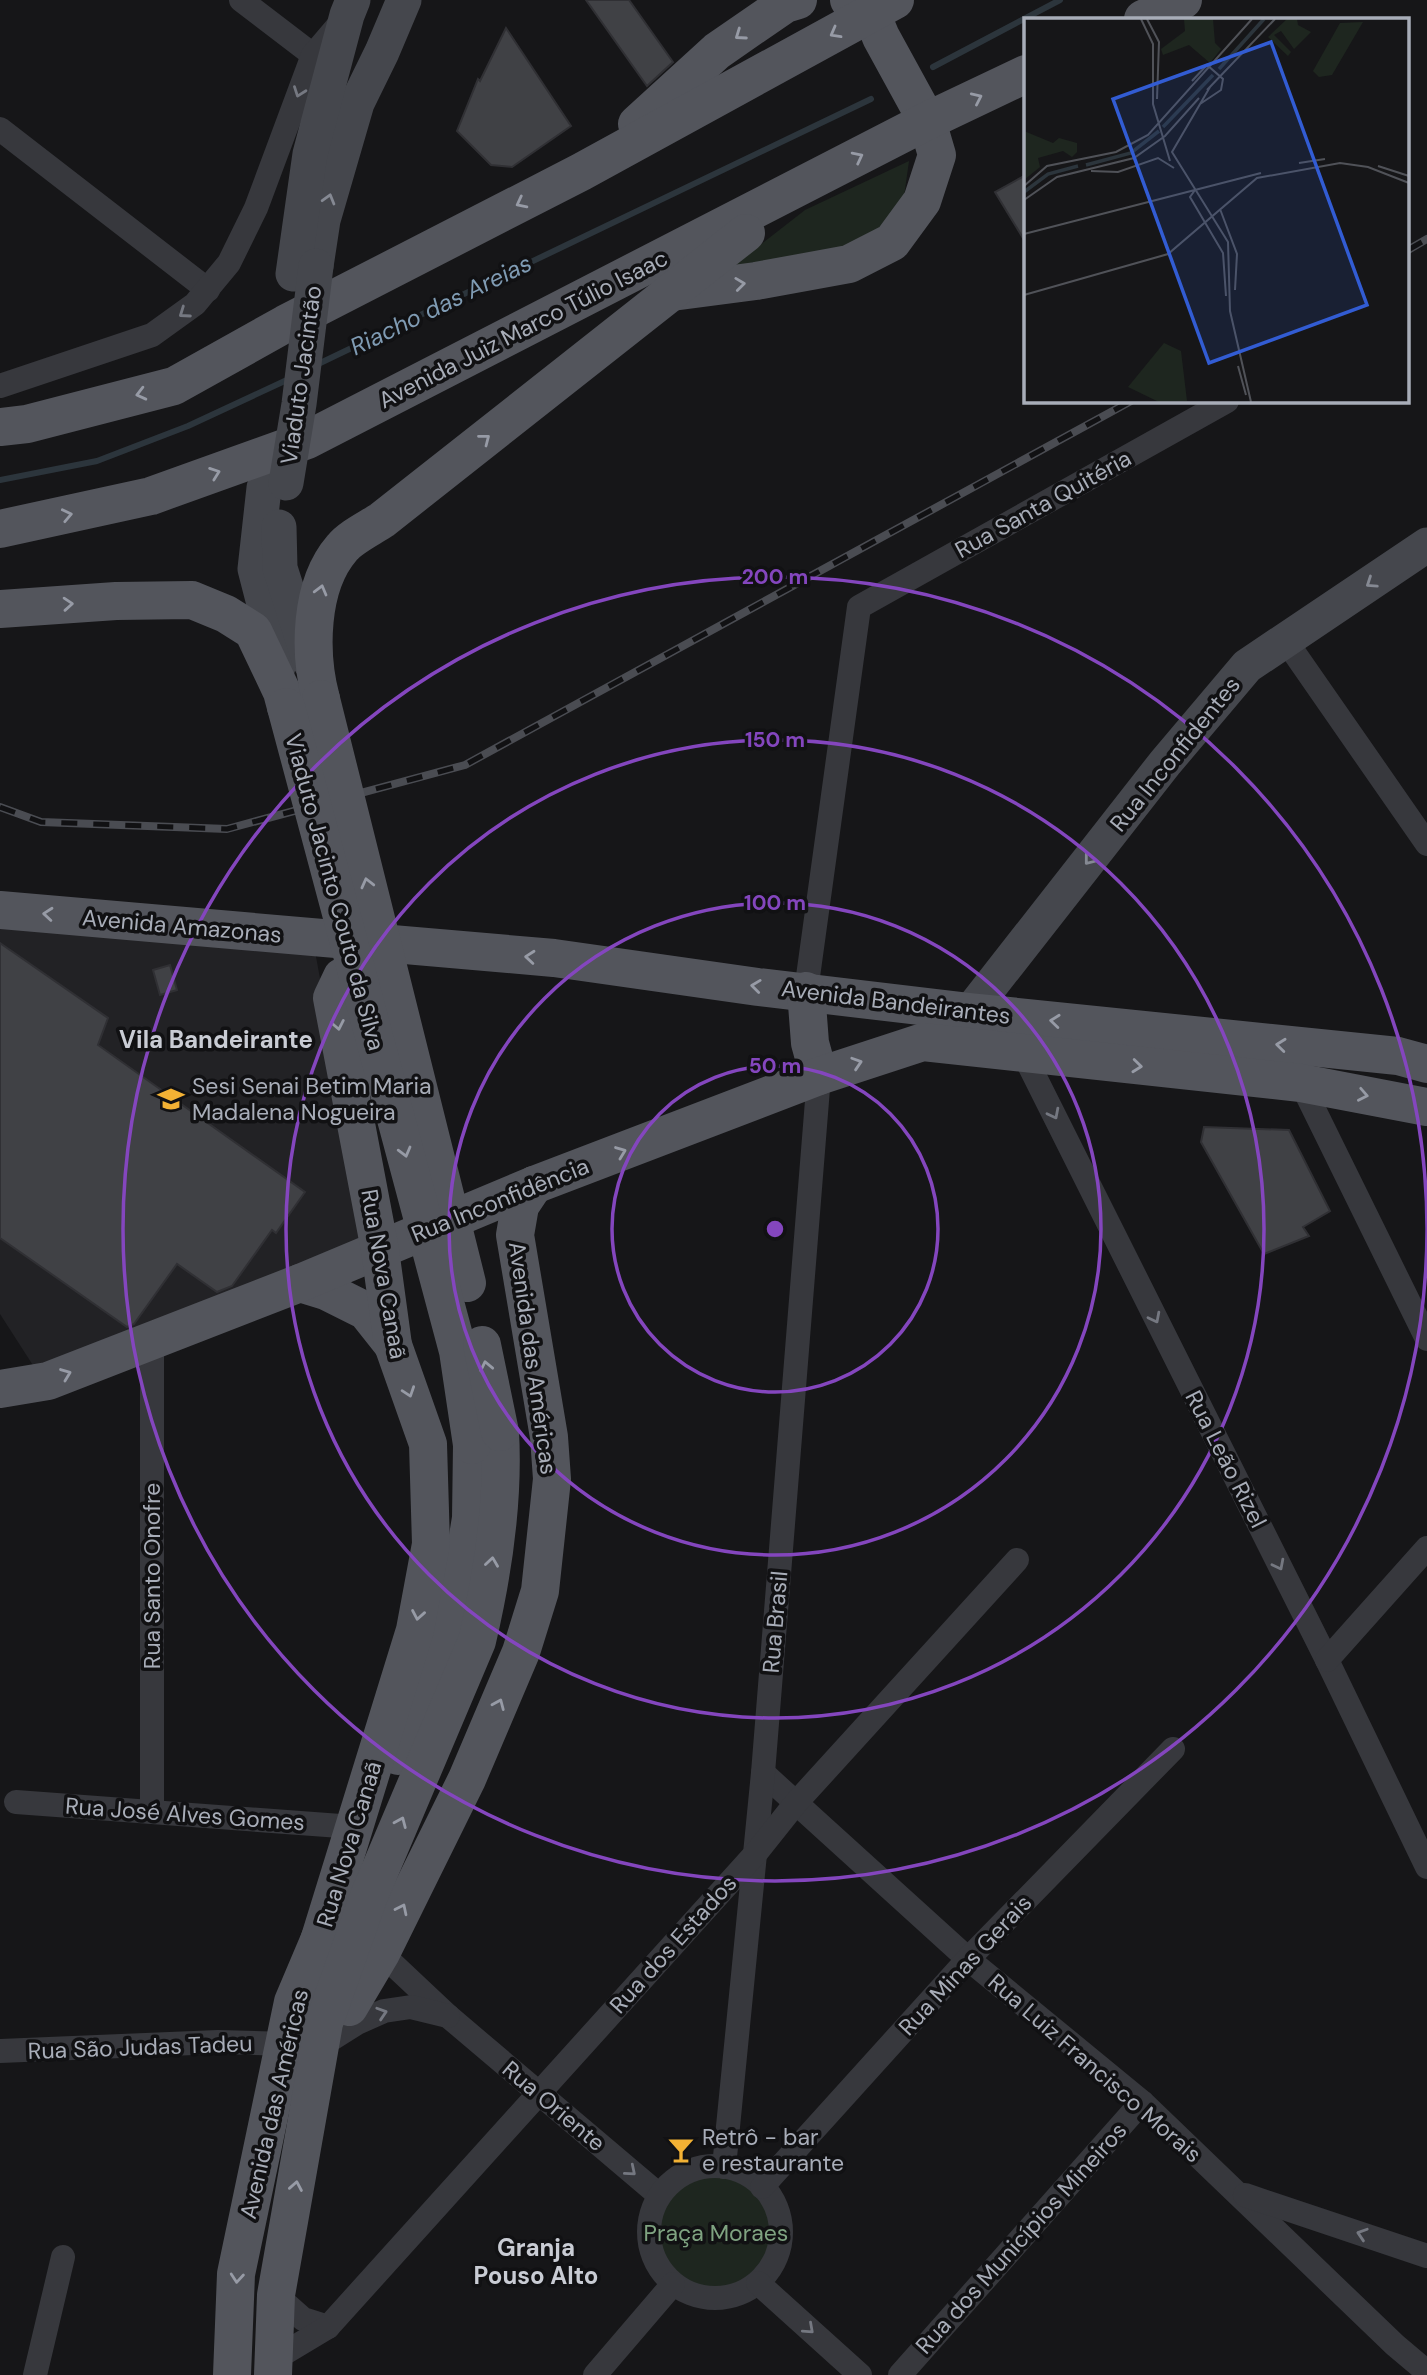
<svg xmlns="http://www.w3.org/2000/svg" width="1427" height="2375" font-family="'DM Sans',sans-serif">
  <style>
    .built { fill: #222225 }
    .green { fill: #1e261f }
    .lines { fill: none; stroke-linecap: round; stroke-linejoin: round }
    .stream { stroke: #2c353c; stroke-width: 6 }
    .building { fill: #404145; stroke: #303034; stroke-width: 2 }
    .street { stroke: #37383d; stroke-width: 24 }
    .secondary { stroke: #45474d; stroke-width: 35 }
    .primary { stroke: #53555c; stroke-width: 38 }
    .rail-casing { stroke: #4a4c52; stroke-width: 8 }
    .rail { stroke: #111113; stroke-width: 5; stroke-dasharray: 16; stroke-linecap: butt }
    .secondary-bridge { stroke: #45474d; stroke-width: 35 }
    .primary-bridge { stroke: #53555c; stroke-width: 38 }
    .oneway { stroke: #979ba6 }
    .oneway2 { stroke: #757881 }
    .oneway3 { stroke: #858993 }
    .ring { fill: none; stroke: #8446be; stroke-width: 3.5 }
    .labels { text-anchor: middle; stroke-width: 7; stroke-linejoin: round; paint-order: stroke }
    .street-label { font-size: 23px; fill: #a8adb8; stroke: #111113 }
    .poi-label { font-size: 23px; fill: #a8adb8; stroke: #111113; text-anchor: start }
    .park-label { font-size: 23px; fill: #7fa381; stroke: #111113 }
    .water-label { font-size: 24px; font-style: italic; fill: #7f9bb3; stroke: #111113 }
    .neighbourhood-label { font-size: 24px; font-weight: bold; fill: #c9ccd4; stroke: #111113 }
    .inset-river { fill: none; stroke: #2c353c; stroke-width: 3.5 }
    .inset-road { fill: none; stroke: #505258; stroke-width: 2 }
    .view { fill: #325cd3; fill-opacity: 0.15; stroke: #325cd3; stroke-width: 3.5 }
    .inset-edge { fill: none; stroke: #a8adb8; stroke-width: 3.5 }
    .centre { fill: #8446be; stroke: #111113; stroke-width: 3.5 }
    .ring-label { font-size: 21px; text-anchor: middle; font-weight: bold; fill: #8446be; stroke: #111113; stroke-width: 7; stroke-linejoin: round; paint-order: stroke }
  </style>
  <rect width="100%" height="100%" fill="#161618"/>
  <path class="built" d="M0 922 315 951 369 1248 36 1370 0 1314Z"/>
  <g class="green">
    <path d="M909 161 902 211 860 248 732 267 805 210Z"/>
    <circle cx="716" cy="2233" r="58"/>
  </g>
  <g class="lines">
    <g class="stream">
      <path d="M933 67 1060 0"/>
      <path d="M314 366 871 99"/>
      <path d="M0 480 97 461 188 426 289 379"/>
    </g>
  </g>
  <g class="building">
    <path d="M586 0H629L673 62 647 86Z"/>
    <path d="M506 28 571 126 512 167 491 165 457 131 478 79 480 81Z"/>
    <path d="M1026 175V243L995 192Z"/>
    <path d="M0 943 108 1018 98 1045 305 1192 276 1233 272 1230 232 1286 217 1292 177 1264 134 1324 127 1327 0 1238Z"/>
    <path d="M170 965 177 990 160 995 153 970Z"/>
    <path d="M1204 1127 1289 1130 1330 1211 1303 1227 1309 1236 1264 1254 1201 1142Z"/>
  </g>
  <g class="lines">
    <g class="street">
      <path d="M241 0 313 55"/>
      <path d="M0 129 208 290"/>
      <path d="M0 386 152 335 195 304 229 263 256 208 313 55 342 21"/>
      <path d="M1286 641 1427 844"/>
      <path d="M806 991 859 607 1227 401"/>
      <path d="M1023 1053 1327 1660 1427 1867"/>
      <path d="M1301 1083 1427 1339"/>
      <path d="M1327 1660 1427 1548"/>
      <path d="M763 1773 968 1959 1142 2102 1395 2345 1427 2372"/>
      <path d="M16 1802 354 1827"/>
      <path d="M152 1812V1341"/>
      <path d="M381 1953 448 2016 659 2195"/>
      <path d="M0 2051 218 2042 322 2045 357 2023 384 2011 411 2007 448 2016"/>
      <circle cx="715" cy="2232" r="66"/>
      <path d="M724 2167 763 1773 819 1076"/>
      <path d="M762 2187 968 1959 1173 1749"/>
      <path d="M1245 2195 1427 2256"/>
      <path d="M758 2283 860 2375"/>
      <path d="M276 2295 303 2319 328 2327"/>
      <path d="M273 2360 328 2327 756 1853 795 1804 1017 1560"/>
      <path d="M35 2375 63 2257"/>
      <path d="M595 2375 673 2284"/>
      <path d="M900 2375 1142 2102"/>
    </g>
    <g class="secondary">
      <path d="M316 266 323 220 357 103 382 52 404 0"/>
      <path d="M293 274 310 154 347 15 353 0"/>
      <path d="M264 488 255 569 272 635 278 667"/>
      <path d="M279 527 280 568 310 662"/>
      <path d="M970 1012 1165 763 1247 666 1427 545"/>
    </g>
    <g class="primary">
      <path d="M1143 19 1183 0"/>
      <path d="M637 124 717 51 785 4 798 0"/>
      <path d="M672 292 756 281 849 264 892 242 922 201 937 155 927 121 881 37 871 13 849 0"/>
      <path d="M0 427 27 424 174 386 285 324 581 172 895 0"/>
      <path d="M0 529 151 496 307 440 927 121 1026 74"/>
      <path d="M0 609 116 601 192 600 226 614 253 631 282 692 286 707"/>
      <path d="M321 699C309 654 309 586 342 548 351 537 370 528 382 520L746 233"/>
      <path d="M0 910 554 958 758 987 970 1012 1398 1056 1427 1064"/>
      <path d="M806 991 810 1043 819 1076"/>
      <path d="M300 1283 326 1291 366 1311 393 1345"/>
      <path d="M0 1389 48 1381 300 1283 534 1185 819 1076 923 1042 1301 1083 1427 1107"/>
      <path d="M398 1756 455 1617 471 1518 472 1445"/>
      <path d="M319 1941 415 1630 431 1544 428 1444 393 1345 380 1250 332 998 342 977 377 963 386 961"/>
      <path d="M349 2007 381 1953 467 1779 521 1652 540 1591 552 1479 549 1437 515 1235 520 1206 534 1185"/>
      <path d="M232 2375 236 2274 293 2002 329 1917"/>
      <path d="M273 2375 276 2295 324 2023 369 1896 477 1641C493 1573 504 1502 500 1432"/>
    </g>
    <g class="rail-casing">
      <g id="rail">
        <path d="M1408 250 1427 239"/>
        <path d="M0 807 41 822 227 829 465 765 1131 401"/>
      </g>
    </g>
    <use href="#rail" class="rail"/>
    <path class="secondary-bridge" d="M286 483 299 404 316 266"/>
    <g class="primary-bridge">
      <path d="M321 699 467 1283"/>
      <path d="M286 707 458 1351 472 1445"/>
      <path d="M482 1345 500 1432"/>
    </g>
  </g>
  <defs><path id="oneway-chevron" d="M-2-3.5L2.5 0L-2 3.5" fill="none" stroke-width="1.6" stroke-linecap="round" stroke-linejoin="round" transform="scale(1.75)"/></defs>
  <g class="oneway">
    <use href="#oneway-chevron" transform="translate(835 33) rotate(151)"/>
    <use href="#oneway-chevron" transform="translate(740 35) rotate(145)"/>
    <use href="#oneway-chevron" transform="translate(977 98) rotate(-25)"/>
    <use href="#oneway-chevron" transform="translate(858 157) rotate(-27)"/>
    <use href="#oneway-chevron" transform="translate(521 203) rotate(153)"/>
    <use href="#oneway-chevron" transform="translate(740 284) rotate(-7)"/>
    <use href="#oneway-chevron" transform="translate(141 394) rotate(166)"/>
    <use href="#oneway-chevron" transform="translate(485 439) rotate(-38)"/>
    <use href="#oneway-chevron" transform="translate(215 473) rotate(-20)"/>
    <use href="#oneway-chevron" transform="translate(67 515) rotate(-12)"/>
    <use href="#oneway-chevron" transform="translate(321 590) rotate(-75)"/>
    <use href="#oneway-chevron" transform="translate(68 604) rotate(-4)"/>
    <use href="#oneway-chevron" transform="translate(367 883) rotate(-104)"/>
    <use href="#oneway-chevron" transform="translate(48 914) rotate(-175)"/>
    <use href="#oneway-chevron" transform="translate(530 957) rotate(-175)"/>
    <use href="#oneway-chevron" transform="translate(756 986) rotate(-173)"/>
    <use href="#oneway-chevron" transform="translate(1055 1021) rotate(-174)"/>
    <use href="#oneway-chevron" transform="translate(338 1025) rotate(79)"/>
    <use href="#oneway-chevron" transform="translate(1281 1045) rotate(-174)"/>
    <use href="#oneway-chevron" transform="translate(857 1063) rotate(-18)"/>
    <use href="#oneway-chevron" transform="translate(1137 1066) rotate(6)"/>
    <use href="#oneway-chevron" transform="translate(1363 1095) rotate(11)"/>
    <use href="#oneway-chevron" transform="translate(405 1152) rotate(75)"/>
    <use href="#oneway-chevron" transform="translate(621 1152) rotate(-21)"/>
    <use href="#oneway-chevron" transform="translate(486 1366) rotate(-102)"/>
    <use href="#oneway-chevron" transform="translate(66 1374) rotate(-21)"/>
    <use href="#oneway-chevron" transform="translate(409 1392) rotate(71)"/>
    <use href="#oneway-chevron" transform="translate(492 1562) rotate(-82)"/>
    <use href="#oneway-chevron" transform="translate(418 1615) rotate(100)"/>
    <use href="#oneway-chevron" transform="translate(499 1704) rotate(-67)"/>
    <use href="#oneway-chevron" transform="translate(401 1822) rotate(-67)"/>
    <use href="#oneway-chevron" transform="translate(402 1909) rotate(-64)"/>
    <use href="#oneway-chevron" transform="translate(296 2186) rotate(-80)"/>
    <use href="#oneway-chevron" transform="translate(237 2278) rotate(95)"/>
  </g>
  <g class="oneway2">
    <use href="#oneway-chevron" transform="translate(299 92) rotate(110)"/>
    <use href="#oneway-chevron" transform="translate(184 313) rotate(145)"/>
    <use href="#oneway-chevron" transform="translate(1054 1114) rotate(63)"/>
    <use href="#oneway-chevron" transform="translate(1155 1318) rotate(63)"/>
    <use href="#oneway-chevron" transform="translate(1279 1565) rotate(63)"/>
    <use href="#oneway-chevron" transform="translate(382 2013) rotate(-18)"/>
    <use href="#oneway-chevron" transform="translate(631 2171) rotate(40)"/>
    <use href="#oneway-chevron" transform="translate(1362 2234) rotate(-162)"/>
    <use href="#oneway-chevron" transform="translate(809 2329) rotate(42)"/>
  </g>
  <g class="oneway3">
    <use href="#oneway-chevron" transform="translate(329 199) rotate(-74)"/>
    <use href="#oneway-chevron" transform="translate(1371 583) rotate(146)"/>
    <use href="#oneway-chevron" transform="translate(1089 860) rotate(128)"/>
  </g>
  <g class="ring">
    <circle cx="775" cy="1229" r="163"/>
    <circle cx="775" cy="1229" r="326"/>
    <circle cx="775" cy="1229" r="489"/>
    <circle cx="775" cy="1229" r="652"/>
  </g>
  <defs>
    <g id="university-bare" transform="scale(2.1)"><path d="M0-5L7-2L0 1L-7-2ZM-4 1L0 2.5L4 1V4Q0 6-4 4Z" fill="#f2b134" stroke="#111113" stroke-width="2.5" paint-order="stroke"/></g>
    <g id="bar-bare" transform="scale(2.1)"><path d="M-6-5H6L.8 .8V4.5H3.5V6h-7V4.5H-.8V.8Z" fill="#f2b134" stroke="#111113" stroke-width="2.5" paint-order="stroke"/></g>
  </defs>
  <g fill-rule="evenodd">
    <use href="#university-bare" x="171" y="1099"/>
    <use href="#bar-bare" x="681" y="2150"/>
  </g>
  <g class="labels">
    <g class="street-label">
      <text transform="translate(523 329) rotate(-27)" y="8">Avenida Juiz Marco Túlio Isaac</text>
      <text transform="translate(301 375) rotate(-82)" y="8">Viaduto Jacintão</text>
      <text transform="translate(1043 504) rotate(-29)" y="8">Rua Santa Quitéria</text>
      <text transform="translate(1175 754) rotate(-51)" y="8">Rua Inconfidentes</text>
      <text transform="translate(335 892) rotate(75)" y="8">Viaduto Jacinto Couto da Silva</text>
      <text transform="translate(182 926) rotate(5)" y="8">Avenida Amazonas</text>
      <text transform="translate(896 1002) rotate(7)" y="8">Avenida Bandeirantes</text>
      <text transform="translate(500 1200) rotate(-22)" y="8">Rua Inconfidência</text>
      <text transform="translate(384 1274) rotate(80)" y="8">Rua Nova Canaã</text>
      <text transform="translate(533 1358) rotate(82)" y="8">Avenida das Américas</text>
      <text transform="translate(1226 1459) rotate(63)" y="8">Rua Leão Rizel</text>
      <text transform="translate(152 1576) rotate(-90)" y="8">Rua Santo Onofre</text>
      <text transform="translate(775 1622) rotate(-85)" y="8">Rua Brasil</text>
      <text transform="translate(185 1814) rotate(4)" y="8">Rua José Alves Gomes</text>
      <text transform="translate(349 1844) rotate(-73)" y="8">Rua Nova Canaã</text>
      <text transform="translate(673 1944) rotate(-48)" y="8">Rua dos Estados</text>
      <text transform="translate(965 1965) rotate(-47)" y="8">Rua Minas Gerais</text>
      <text transform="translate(140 2047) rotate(-2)" y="8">Rua São Judas Tadeu</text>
      <text transform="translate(1095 2068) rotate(41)" y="8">Rua Luiz Francisco Morais</text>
      <text transform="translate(274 2104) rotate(-77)" y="8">Avenida das Américas</text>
      <text transform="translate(554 2106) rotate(40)" y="8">Rua Oriente</text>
      <text transform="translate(1021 2238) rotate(-48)" y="8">Rua dos Municípios Mineiros</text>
    </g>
    <g class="poi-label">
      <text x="192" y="1094">Sesi Senai Betim Maria<tspan x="192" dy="26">Madalena Nogueira</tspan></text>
      <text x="702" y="2145">Retrô - bar<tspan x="702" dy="26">e restaurante</tspan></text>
    </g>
    <g class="park-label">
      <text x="716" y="2241">Praça Moraes</text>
    </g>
    <g class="water-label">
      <text transform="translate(441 305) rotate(-26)" y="8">Riacho das Areias</text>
    </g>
    <g class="neighbourhood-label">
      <text x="216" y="1048">Vila Bandeirante</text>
      <text x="536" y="2256">Granja<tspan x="536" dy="28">Pouso Alto</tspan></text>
    </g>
  </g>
  <g transform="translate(1024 18)">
    <rect width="385" height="385" fill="#161618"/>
    <path d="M160 1H189L191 25 197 31 186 45 165 27 139 37 137 31 161 13ZM263 1H273L274 7 287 14 270 31 257 13 250 17 267 34 264 38 244 19ZM339 4 308 57 295 59 289 53 316 5ZM0 113 29 125 35 120 53 125V134L48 139 39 133 14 140 16 149 0 162ZM140 325 157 333 163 383 135 384 104 369Z" fill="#1e261f"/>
    <path class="inset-river" d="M195 51 240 1M139 109 189 57M62 147 107 135 135 113M0 174 24 156 54 148"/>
    <path class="inset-road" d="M117 1 129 26V86L146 143M123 1 135 24 133 81M168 63 183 47 199 61 197 72 176 86M186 69 148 134 204 224 206 293 227 384M183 72 251 1M275 145 301 141M354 148 385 158M67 153 94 154 134 140 150 150M0 168 23 148 92 134 124 117 228 1M171 172 166 179 199 235 202 278M0 182 33 159 110 140 141 118 175 80M196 191 213 236 211 272M0 216 237 155M0 277 144 236 233 160 316 145 344 149 385 165M214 348 222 377"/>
    <path class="view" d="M247 24 343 287 185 345 89 81Z"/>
    <rect width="385" height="385" class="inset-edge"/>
  </g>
  <circle cx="775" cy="1229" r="10" class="centre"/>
  <g class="ring-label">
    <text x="775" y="584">200 m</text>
    <text x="775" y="747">150 m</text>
    <text x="775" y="910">100 m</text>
    <text x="775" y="1073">50 m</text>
  </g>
</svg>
